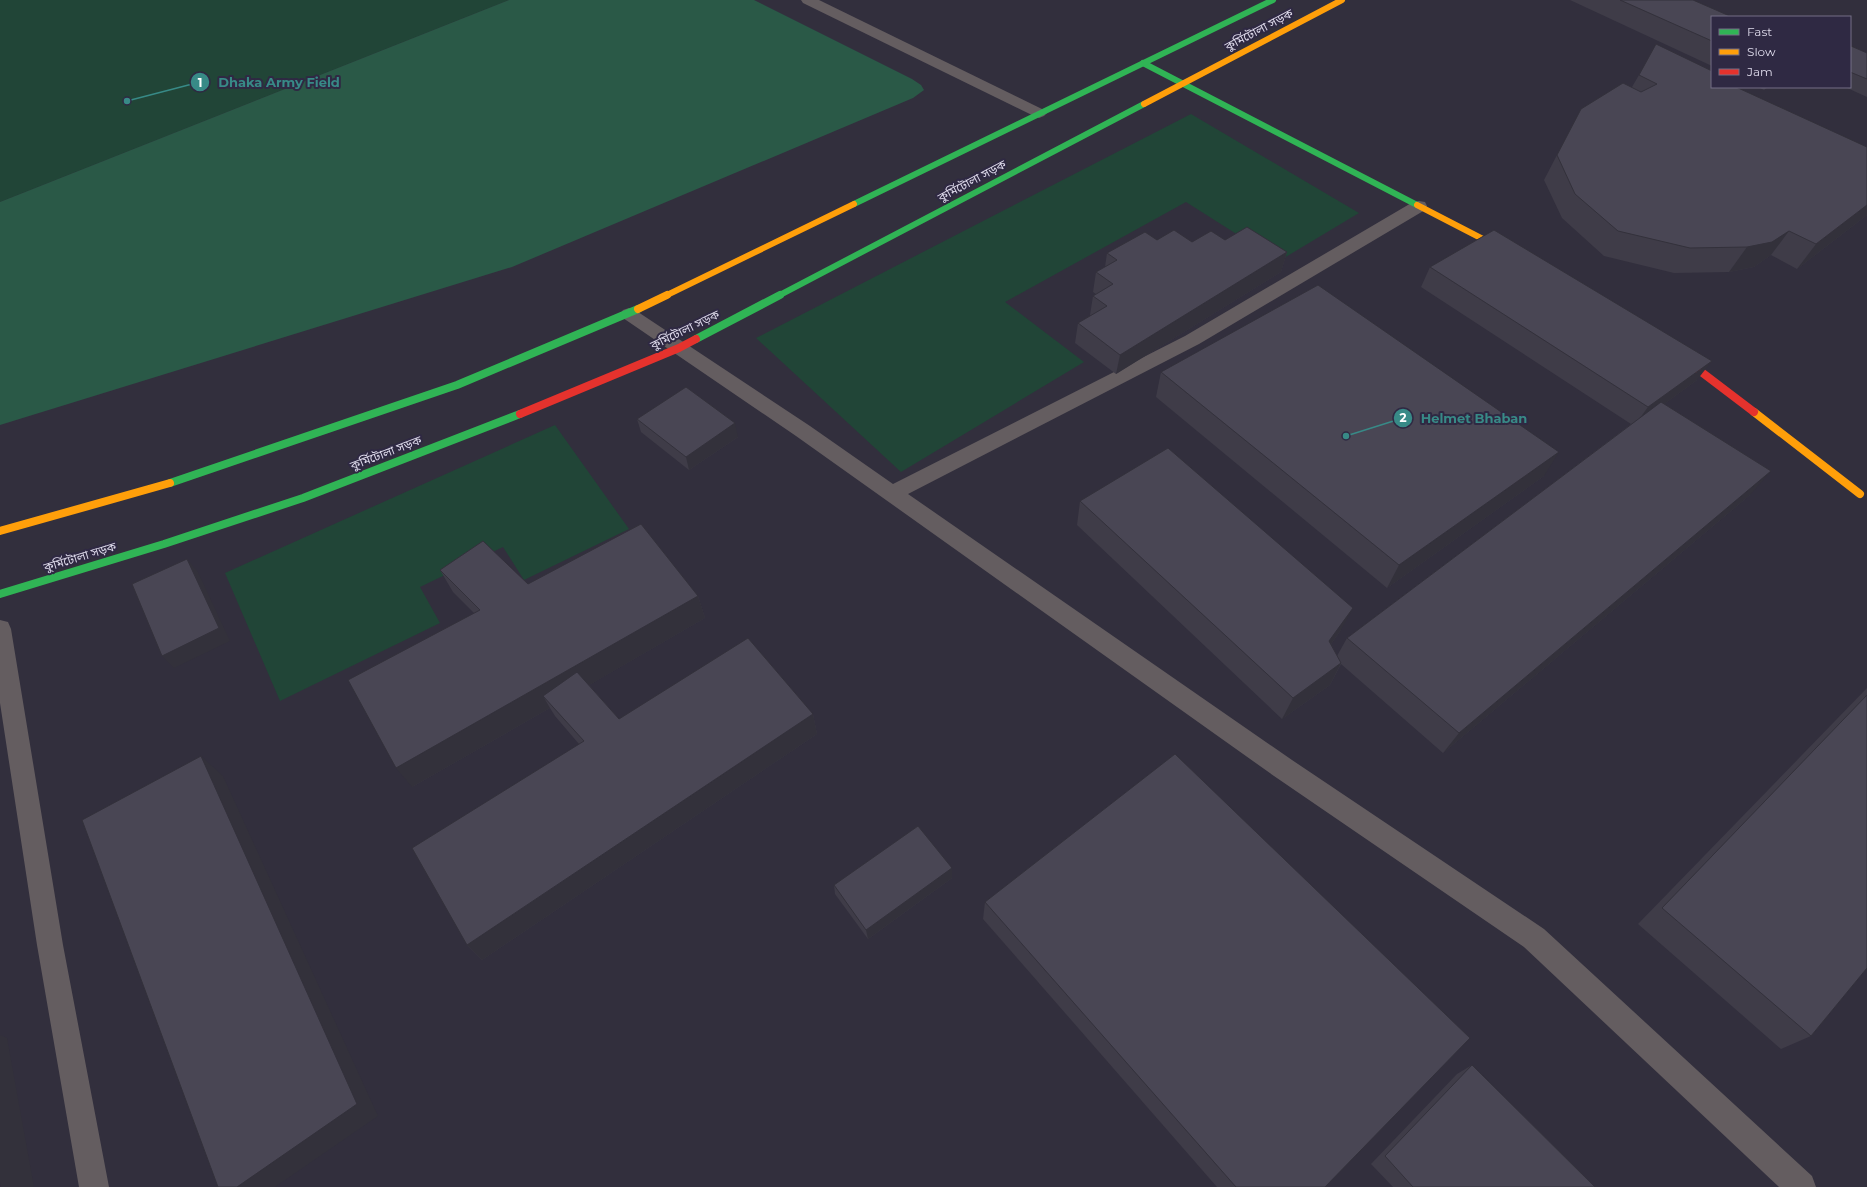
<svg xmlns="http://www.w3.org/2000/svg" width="1867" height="1187" font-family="Montserrat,'Noto Sans Bengali',sans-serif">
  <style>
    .green { fill: #214537 }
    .forest { fill: #2a5947 }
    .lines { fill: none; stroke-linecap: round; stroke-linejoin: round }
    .lane { fill: #645d60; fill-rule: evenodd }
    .street { fill: #645d60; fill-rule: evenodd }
    .fast-far1 { stroke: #30b455; stroke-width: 6 }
    .fast { stroke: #30b455; stroke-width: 8 }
    .slow-far1 { stroke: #ff9f0a; stroke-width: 6 }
    .slow { stroke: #ff9f0a; stroke-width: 8 }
    .jam { stroke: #e5322d; stroke-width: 8 }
    .wall { fill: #3f3c48 }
    .shaded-wall { fill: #33313b }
    .building { fill: #494654; stroke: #33313b }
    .labels { text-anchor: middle; stroke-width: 4; stroke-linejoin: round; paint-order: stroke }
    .street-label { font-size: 12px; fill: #ddd9ea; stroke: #2f2943 }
    .leader { fill: none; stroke: #388a87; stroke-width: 1.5 }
    .callout-dot { fill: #388a87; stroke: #2f2943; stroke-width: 1.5 }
    .mark-label { font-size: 12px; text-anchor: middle; font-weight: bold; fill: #fff }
    .callout-label { font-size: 13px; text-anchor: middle; font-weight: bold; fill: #388a87; stroke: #2f2943; stroke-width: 4; stroke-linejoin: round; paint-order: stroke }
  </style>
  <rect width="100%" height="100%" fill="#322f3d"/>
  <g class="green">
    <path d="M0 0H509L0 202Z"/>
    <path d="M1191 114 1359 213 1279 261 1186 202 1005 302 1084 362 901 472 756 338Z"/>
    <path d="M555 425 629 529 524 580 503 547 420 587 440 623 280 701 225 573Z"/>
  </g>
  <path class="forest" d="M509 0H754L912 79 921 85 924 90 913 98 512 267 0 425V202Z"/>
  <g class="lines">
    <path class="lane" d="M1419 201 1425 202 1427 206 1425 210 1199 344 908 494 1292 760 1544 929 1812 1176 1816 1187H1779L1524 947 1274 776 796 436 623 318 620 314 623 310 629 308 635 310 810 426 893 484 1185 336 1413 202Z"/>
    <g class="street">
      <path d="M801 0H819L1044 110 1047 113 1044 116 1039 118 1034 116 803 3Z"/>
      <path d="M0 620 8 622 11 629 63 945 109 1187H79L37 945 0 703Z"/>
    </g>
    <g class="fast-far1">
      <path d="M1143 63 1417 205"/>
      <path d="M854 204 1273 0"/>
      <path d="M778 296 1144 104"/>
    </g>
    <g class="fast">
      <path d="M696 339 780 295"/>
      <path d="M170 483 457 385 638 309"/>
      <path d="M0 594 164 544 303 498 520 414"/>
    </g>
    <g class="slow-far1">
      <path d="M1144 104 1342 0"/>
      <path d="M1417 205 1508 252"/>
      <path d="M665 296 854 204"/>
    </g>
    <g class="slow">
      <path d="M638 309 667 295"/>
      <path d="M1754 412 1860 494"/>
      <path d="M0 531 170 483"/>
    </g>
    <g class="jam">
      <path d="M1679 355 1754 412"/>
      <path d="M520 414 679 348 696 339"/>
    </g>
  </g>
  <g class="wall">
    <path d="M1570 0H1693L1712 17V66Z"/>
    <path d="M1850 47 1867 53V97L1845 87H1850Z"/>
    <path d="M1639 75 1712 87 1867 215 1797 269 1771 255 1754 267 1729 272 1674 273 1604 256 1562 218 1544 180 1557 155 1632 87Z"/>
    <path d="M1758 87H1768L1764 90Z"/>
    <path d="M1157 240 1192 242 1225 240 1287 252 1281 272 1116 374 1075 343 1078 323 1091 316 1090 315 1093 296 1096 294 1093 292 1096 272 1105 267 1107 253Z"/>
    <path d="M1430 267 1697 380 1664 404 1750 495 1443 753 1341 664 1330 685 1282 719 1077 525 1080 501 1341 630 1331 644 1337 656 1347 638 1631 424 1421 287Z"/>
    <path d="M1161 372 1544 476 1387 588 1156 397Z"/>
    <path d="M637 419 738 437 689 470 641 432Z"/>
    <path d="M440 570 528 584 698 596 705 618 589 685 619 719 813 714 817 734 482 960 467 945 579 744 555 716 550 708 412 787 474 613 453 592Z"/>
    <path d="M1867 688V968L1811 1036 1781 1049 1638 924Z"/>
    <path d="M952 878 868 939 835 894 834 885Z"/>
    <path d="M985 902 1325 1187H1217L983 919Z"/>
    <path d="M1472 1065 1595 1187H1393L1371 1164 1457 1074Z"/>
  </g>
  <g class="shaded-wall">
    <path d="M1867 205V215L1797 269 1816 244Z"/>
    <path d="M1789 231 1771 255 1754 267 1729 272 1747 247Z"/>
    <path d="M1287 252 1281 272 1116 374 1120 355Z"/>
    <path d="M1712 361 1697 380 1634 426 1648 407Z"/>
    <path d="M735 423 738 437 689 470 686 457Z"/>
    <path d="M1559 452 1544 476 1387 588 1399 565Z"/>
    <path d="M1771 471 1750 495 1443 753 1459 733Z"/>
    <path d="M187 559 198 572 230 641 174 668 162 656Z"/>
    <path d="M698 596 705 618 553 706 543 696 550 708 412 787 396 768Z"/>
    <path d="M1353 608 1341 630 1318 662 1329 641Z"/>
    <path d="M1341 663 1330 685 1282 719 1293 698Z"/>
    <path d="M813 714 817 734 482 960 467 945Z"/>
    <path d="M201 756 223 776 378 1116 275 1187H237Z"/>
    <path d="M952 868V878L868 939 866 930Z"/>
    <path d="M0 1035 7 1038 34 1187H1L0 1182Z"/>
  </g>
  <g class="building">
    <path d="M1620 0H1693L1732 17H1712V41Z"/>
    <path d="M1656 44 1712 71V87H1736L1867 147V205L1816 244 1789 231 1772 242 1747 247 1690 248 1618 231 1575 194 1557 155 1581 109 1623 83 1641 92 1657 84 1639 75Z"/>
    <path d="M1851 46 1867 53V79L1850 72V47Z"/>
    <path d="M1247 227 1287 252 1120 355 1078 323 1107 306 1093 296 1113 284 1096 272 1117 260 1107 253 1145 232 1157 240 1174 230 1192 242 1211 231 1225 240Z"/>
    <path d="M1494 230 1712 361 1648 407 1430 267Z"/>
    <path d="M1318 285 1559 452 1399 565 1161 372Z"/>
    <path d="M686 387 735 423 686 457 637 419Z"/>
    <path d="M1661 402 1771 471 1459 733 1347 638Z"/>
    <path d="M1168 448 1353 608 1329 641 1341 663 1293 698 1080 501Z"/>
    <path d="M641 524 698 596 396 768 348 680 480 610 440 570 483 541 528 584Z"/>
    <path d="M187 559 219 628 162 656 132 584Z"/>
    <path d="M748 638 813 714 467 945 412 848 584 741 543 696 577 672 619 719Z"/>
    <path d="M1867 695V968L1811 1036 1662 908Z"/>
    <path d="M1175 754 1470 1038 1325 1187H1236L985 902Z"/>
    <path d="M201 756 357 1104 237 1187H218L82 820Z"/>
    <path d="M918 826 952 868 866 930 834 885Z"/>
    <path d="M1472 1065 1595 1187H1413L1385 1156Z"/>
  </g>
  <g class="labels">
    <g class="street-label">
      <text transform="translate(1259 30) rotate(-28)" y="4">কুর্মিটোলা সড়ক</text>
      <text transform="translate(972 181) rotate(-28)" y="4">কুর্মিটোলা সড়ক</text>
      <text transform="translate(685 330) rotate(-26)" y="4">কুর্মিটোলা সড়ক</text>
      <text transform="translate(386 453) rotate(-21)" y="4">কুর্মিটোলা সড়ক</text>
      <text transform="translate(80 557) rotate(-17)" y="4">কুর্মিটোলা সড়ক</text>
    </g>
  </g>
  <path class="leader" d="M127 101L200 82M1346 436L1403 418"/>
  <g class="callout-dot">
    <circle cx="127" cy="101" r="4"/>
    <circle cx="1346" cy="436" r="4"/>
    <circle cx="200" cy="82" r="10"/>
    <circle cx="1403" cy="418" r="10"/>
  </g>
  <g class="mark-label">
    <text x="200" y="87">1</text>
    <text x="1403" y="422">2</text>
  </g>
  <g class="callout-label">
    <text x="279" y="87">Dhaka Army Field</text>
    <text x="1474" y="423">Helmet Bhaban</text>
  </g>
  <rect x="1711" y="16" width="140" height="72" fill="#2f2943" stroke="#756f86"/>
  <rect x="1719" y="29" width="20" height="6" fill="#30b455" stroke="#756f86"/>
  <text x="1747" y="36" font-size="12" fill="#ddd9ea">Fast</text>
  <rect x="1719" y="49" width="20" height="6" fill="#ff9f0a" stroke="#756f86"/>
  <text x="1747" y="56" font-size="12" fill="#ddd9ea">Slow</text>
  <rect x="1719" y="69" width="20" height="6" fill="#e5322d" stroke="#756f86"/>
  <text x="1747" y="76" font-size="12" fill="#ddd9ea">Jam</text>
</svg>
